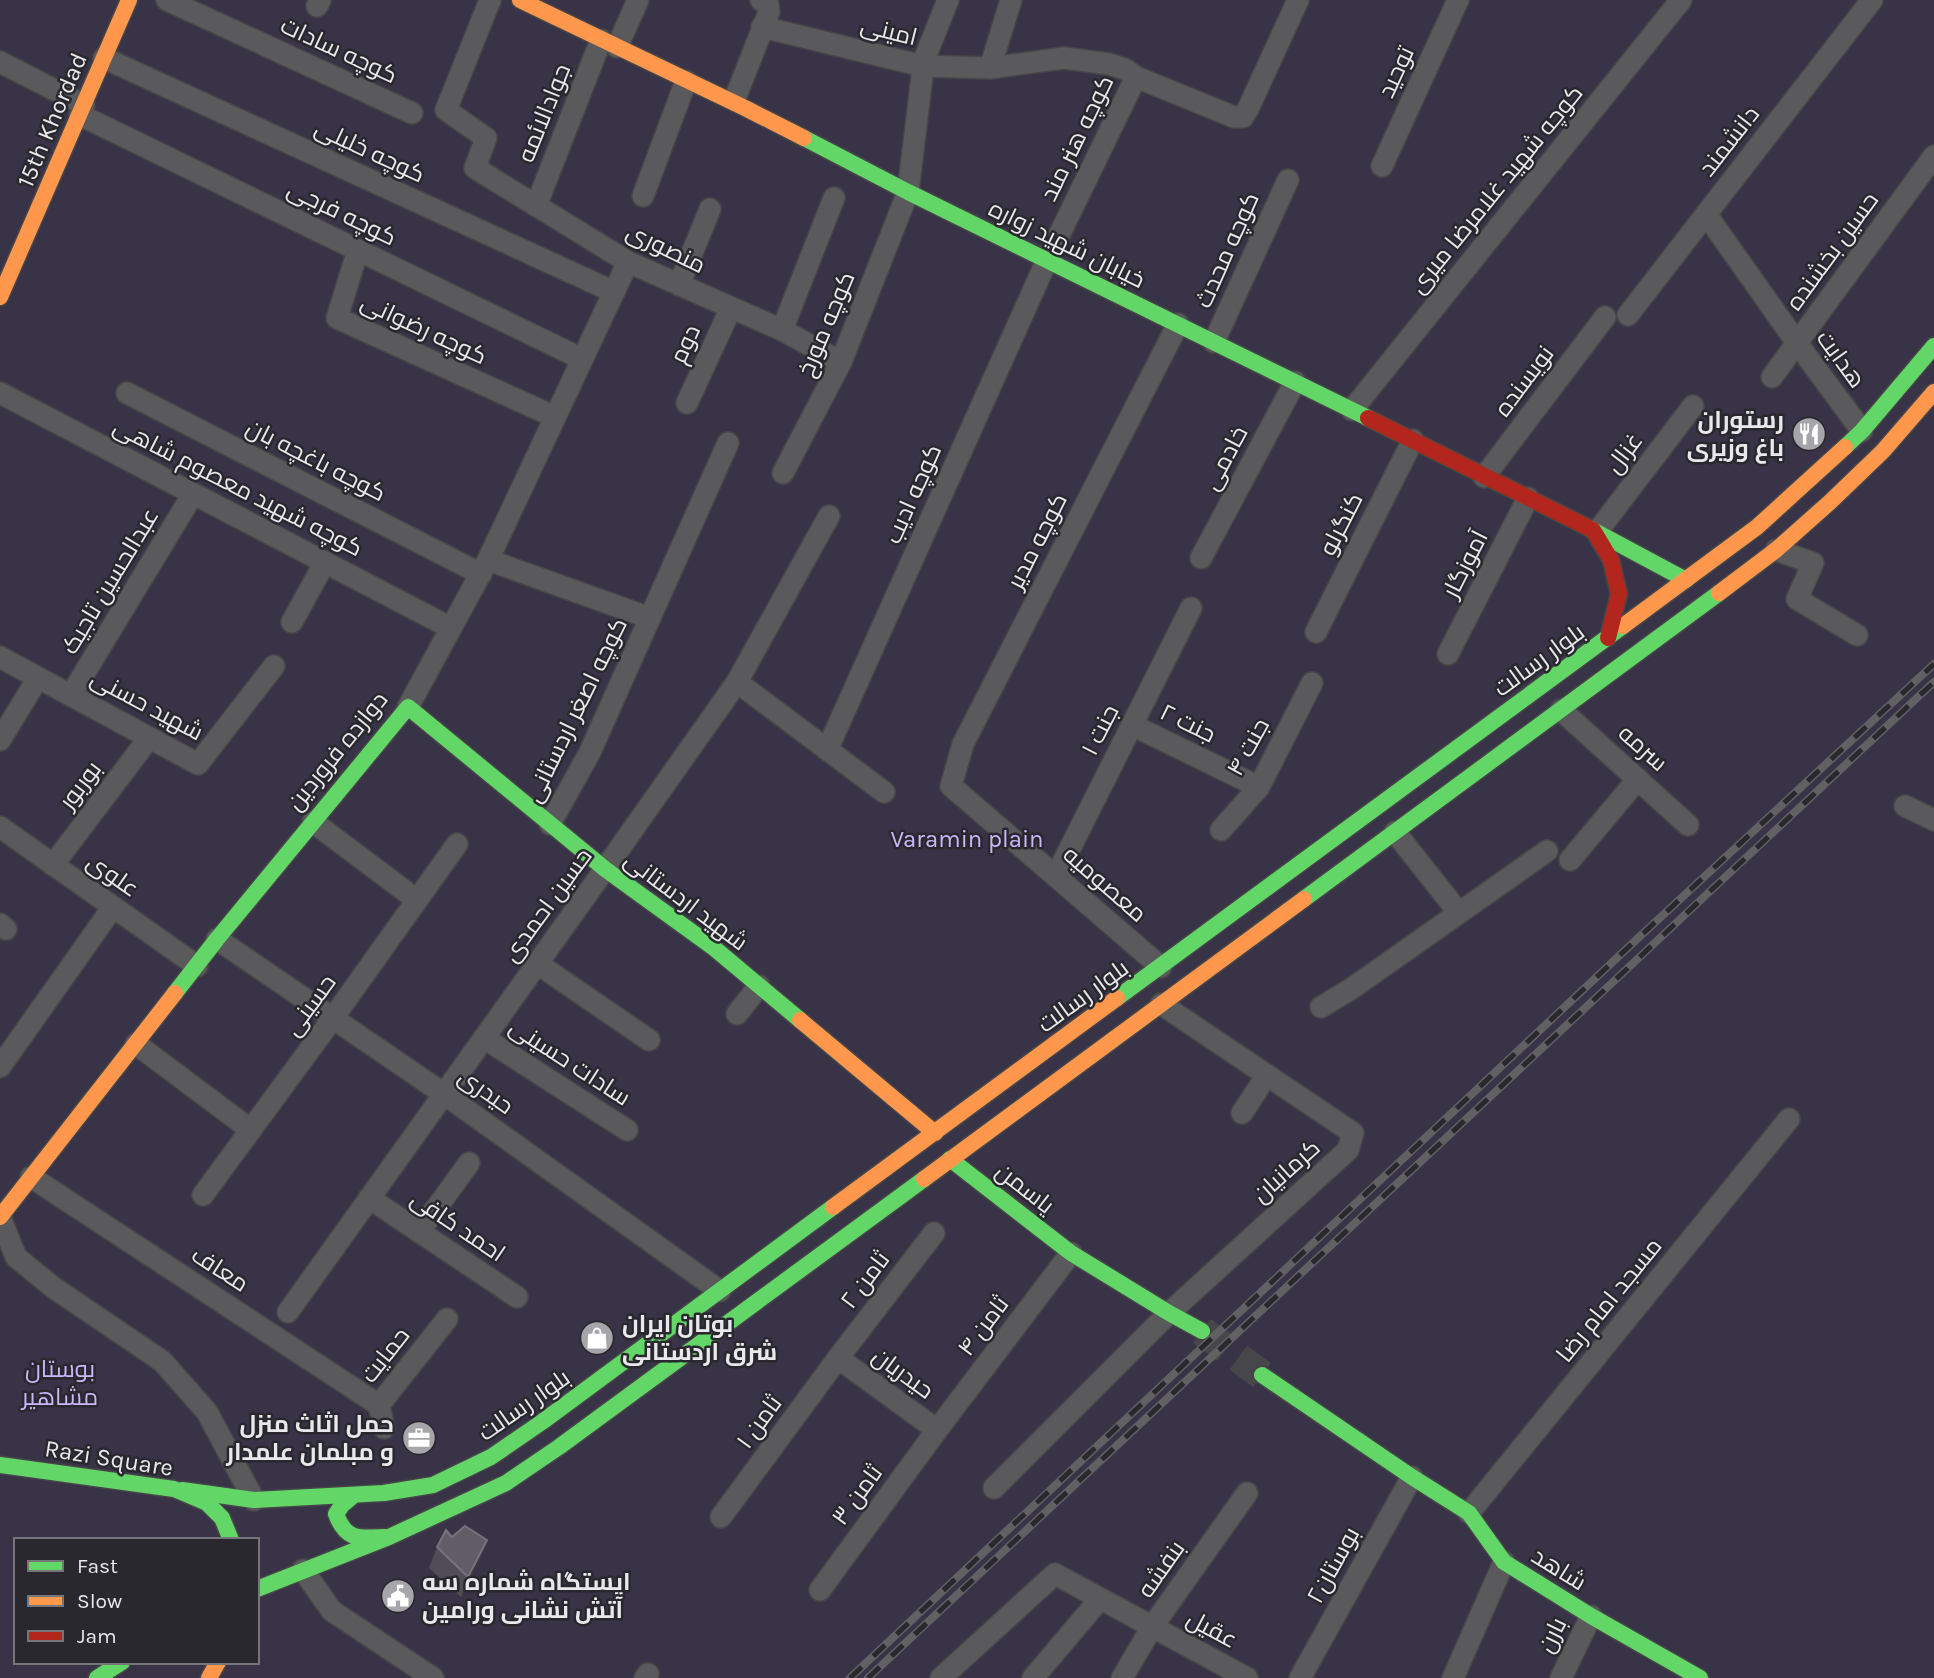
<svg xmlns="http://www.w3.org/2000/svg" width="1934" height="1678" font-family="Karla,Cairo,sans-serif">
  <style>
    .green { fill: #393348; fill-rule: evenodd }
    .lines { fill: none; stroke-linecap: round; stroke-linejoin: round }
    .secondary-tunnel { stroke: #47464a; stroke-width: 30; stroke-dasharray: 30 15; stroke-linecap: butt }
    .street-casing { stroke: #464648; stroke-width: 24 }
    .fast-casing { stroke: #464648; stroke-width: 19 }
    .slow-casing { stroke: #464648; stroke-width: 19 }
    .jam-casing { stroke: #464648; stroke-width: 19 }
    .street { stroke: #5a595c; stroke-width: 21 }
    .fast { stroke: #63d668; stroke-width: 16 }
    .slow { stroke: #ff974d; stroke-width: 16 }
    .jam { stroke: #b3261e; stroke-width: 16 }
    .rail-casing { stroke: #616063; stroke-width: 8 }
    .rail { stroke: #29282e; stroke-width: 5; stroke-dasharray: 16; stroke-linecap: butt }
    .wall { fill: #504d56 }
    .shaded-wall { fill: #3a373f }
    .building { fill: #605d66; stroke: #76737b; stroke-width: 2 }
    .labels { text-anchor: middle; stroke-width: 5; stroke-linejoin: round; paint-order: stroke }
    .street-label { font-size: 24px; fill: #e9e8ec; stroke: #29282e }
    .poi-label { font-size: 24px; font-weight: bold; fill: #e9e8ec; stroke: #29282e; text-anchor: end }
    .park-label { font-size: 24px; fill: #cab6fc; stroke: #29282e }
  </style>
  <rect width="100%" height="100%" fill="#2a292d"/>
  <path class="green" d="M0 0H1934V1678H0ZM16 1540H257V1662H16Z"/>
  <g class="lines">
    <path class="secondary-tunnel" d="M1202 1331 1262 1375"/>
    <g class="street-casing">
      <g id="street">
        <path d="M167 0 412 113"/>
        <path d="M490 0 446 110 486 138 475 168 628 262 782 330 841 362"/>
        <path d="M317 6 320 0"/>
        <path d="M762 27 923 66 990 68 1064 58 1109 64 1125 69 1136 77 1234 117H1243L1248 109 1298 0"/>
        <path d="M617 47 638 0"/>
        <path d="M104 58 614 292"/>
        <path d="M0 62 84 105"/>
        <path d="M990 68 1011 0"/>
        <path d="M736 96 769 12 768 5 761 0"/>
        <path d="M80 115 582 359"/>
        <path d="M1382 166 1458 0"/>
        <path d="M643 196 686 81"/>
        <path d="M536 206 601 40"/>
        <path d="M1706 214 1797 343 1862 431"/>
        <path d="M358 250 337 318 555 417"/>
        <path d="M679 285 710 209"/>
        <path d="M1628 315 1872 0"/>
        <path d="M782 330 834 198"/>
        <path d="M1214 342 1288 180"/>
        <path d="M1772 377 1934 156"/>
        <path d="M0 393 451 628"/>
        <path d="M127 393 481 574"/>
        <path d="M687 403 731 308"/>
        <path d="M1352 410 1681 0"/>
        <path d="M783 473 841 362 908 192 924 60 948 0"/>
        <path d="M1484 477 1605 317"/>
        <path d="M1597 532 1693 406"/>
        <path d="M1776 550 1813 563 1797 599 1857 635"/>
        <path d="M1201 558 1295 382"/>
        <path d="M488 560 650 618"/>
        <path d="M292 622 325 562"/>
        <path d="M1316 632 1413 440"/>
        <path d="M1448 654 1528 498"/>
        <path d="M0 657 198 764 274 666"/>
        <path d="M737 682 884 792"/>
        <path d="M71 695 193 494"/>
        <path d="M408 707 488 560 628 262"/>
        <path d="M1561 710 1688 825"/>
        <path d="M1132 725 1259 787"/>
        <path d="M0 740 38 678"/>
        <path d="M827 750 1047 260 1136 77"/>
        <path d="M1905 806 1934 820"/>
        <path d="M313 822 417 900"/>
        <path d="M550 824 590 752 728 443"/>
        <path d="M0 827 197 966"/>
        <path d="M1221 830 1259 787 1312 683"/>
        <path d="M1395 832 1459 913"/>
        <path d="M1570 860 1638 779"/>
        <path d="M53 865 149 738"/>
        <path d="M1056 876 1191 608"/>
        <path d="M0 924 6 929"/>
        <path d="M217 939 444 1094 720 1291"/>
        <path d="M538 964 649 1040"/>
        <path d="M1161 967 951 786 963 744 1178 324"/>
        <path d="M1321 1007 1351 989 1547 851"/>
        <path d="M737 1014 759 986"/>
        <path d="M484 1038 627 1130"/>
        <path d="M136 1044 251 1130"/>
        <path d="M0 1067 113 907"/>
        <path d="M1242 1113 1267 1075"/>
        <path d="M31 1177 379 1405"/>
        <path d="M203 1195 333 1018 457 844"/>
        <path d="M369 1198 517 1297"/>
        <path d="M0 1217 16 1257 54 1288 162 1361 207 1412 254 1500"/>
        <path d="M419 1232 469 1163"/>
        <path d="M288 1312 605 869 737 682 829 516"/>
        <path d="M838 1358 937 1430"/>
        <path d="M384 1428 379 1405 447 1319"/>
        <path d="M994 1488 1169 1313 1348 1150 1353 1133 1161 1004"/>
        <path d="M1469 1513 1789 1119"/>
        <path d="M721 1517 838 1358 934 1233"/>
        <path d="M303 1570 332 1611 433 1678"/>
        <path d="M820 1590 937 1430 1071 1253"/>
        <path d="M645 1678 648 1674"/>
        <path d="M941 1678 1055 1574 1247 1678"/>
        <path d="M1033 1678 1100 1599"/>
        <path d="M1122 1678 1152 1627 1247 1493"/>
        <path d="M1300 1678 1412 1477"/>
        <path d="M1453 1678 1504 1562"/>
        <path d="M1561 1678 1591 1616"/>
      </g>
    </g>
    <g class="fast-casing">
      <g id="fast">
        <path d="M804 138 908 192 1368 418"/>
        <path d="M1845 447 1862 431 1934 346"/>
        <path d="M1589 528 1686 580"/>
        <path d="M1304 899 1719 593"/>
        <path d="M175 993 217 939 408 707 605 869 714 948 800 1020"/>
        <path d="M1117 998 1623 626"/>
        <path d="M950 1159 1071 1253 1169 1313 1202 1331"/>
        <path d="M1262 1375 1412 1477 1469 1513 1504 1562 1591 1616 1700 1678"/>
        <path d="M0 1465 174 1489 207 1503 222 1518 231 1540"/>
        <path d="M182 1490 254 1500 384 1493 433 1485 491 1457 542 1422 833 1207"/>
        <path d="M354 1495 342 1505 336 1514C346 1541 359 1538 384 1537"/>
        <path d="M257 1589 389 1537 506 1483 559 1447 924 1179"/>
        <path d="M97 1678 122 1662"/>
      </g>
    </g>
    <g class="slow-casing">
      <g id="slow">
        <path d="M520 0 745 108 804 138"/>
        <path d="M0 297 129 0"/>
        <path d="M1719 593 1776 550 1830 502 1883 451 1934 392"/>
        <path d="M1623 626 1757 527 1845 447"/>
        <path d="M800 1020 935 1133"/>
        <path d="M924 1179 1304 899"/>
        <path d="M833 1207 1117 998"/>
        <path d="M0 1217 175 993"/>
        <path d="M209 1678 218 1662"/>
      </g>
    </g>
    <g class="jam-casing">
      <g id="jam">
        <path d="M1368 418 1589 528"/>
        <path d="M1593 530 1611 560 1619 594 1608 638"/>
      </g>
    </g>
    <use href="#street" class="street"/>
    <use href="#fast" class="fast"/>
    <use href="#slow" class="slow"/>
    <use href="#jam" class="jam"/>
    <g class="rail-casing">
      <g id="rail">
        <path d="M850 1678 1636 940 1934 664"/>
        <path d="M868 1678 1934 682"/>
      </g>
    </g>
    <use href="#rail" class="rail"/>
  </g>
  <path class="wall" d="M487 1540 479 1561 461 1597 429 1568 437 1547Z"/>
  <path class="shaded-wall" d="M487 1540 479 1561 461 1597 468 1577Z"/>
  <path class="building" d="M465 1526 487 1540 468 1577 437 1547 446 1530 452 1537Z"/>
  <defs>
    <g id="restaurant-disc" transform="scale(1.75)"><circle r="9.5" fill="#a6a5a9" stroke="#29282e"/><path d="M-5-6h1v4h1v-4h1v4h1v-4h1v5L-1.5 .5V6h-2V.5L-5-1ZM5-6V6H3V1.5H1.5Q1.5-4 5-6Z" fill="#fff"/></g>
    <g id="shop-disc" transform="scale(1.75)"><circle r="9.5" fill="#a6a5a9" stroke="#29282e"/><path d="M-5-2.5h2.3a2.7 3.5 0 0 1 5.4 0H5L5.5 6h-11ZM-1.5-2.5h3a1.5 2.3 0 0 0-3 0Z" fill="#fff"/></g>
    <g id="office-disc" transform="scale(1.75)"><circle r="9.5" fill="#a6a5a9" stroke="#29282e"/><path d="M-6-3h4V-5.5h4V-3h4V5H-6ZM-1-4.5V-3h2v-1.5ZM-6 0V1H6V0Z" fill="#fff"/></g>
    <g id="civic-disc" transform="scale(1.75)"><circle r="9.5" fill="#a6a5a9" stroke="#29282e"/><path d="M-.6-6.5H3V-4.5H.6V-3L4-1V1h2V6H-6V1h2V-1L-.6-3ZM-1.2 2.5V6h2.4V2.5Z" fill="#fff"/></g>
  </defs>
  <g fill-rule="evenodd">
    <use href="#restaurant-disc" x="1809" y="434"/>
    <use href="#shop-disc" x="597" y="1338"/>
    <use href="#office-disc" x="419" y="1438"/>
    <use href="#civic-disc" x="398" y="1596"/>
  </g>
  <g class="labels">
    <g class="street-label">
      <text transform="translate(889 31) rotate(14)" y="8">امینی</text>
      <text transform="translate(339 50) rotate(25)" y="8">کوچه سادات</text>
      <text transform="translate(1396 72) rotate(-65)" y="8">توحید</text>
      <text transform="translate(544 113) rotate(-68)" y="8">جوادالائمه</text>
      <text transform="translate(52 120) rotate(-67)" y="8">15th Khordad</text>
      <text transform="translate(1077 138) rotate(-64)" y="8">کوچه هنر مند</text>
      <text transform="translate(1729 141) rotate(-52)" y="8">دانشمند</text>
      <text transform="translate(370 151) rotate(25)" y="8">کوچه خلیلی</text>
      <text transform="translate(1496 189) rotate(-51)" y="8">کوچه شهید غلامرضا میری</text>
      <text transform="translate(342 213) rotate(26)" y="8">کوچه فرجی</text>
      <text transform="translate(1067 244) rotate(26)" y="8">خیابان شهید زواره</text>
      <text transform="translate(666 248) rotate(26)" y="8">منصوری</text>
      <text transform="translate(1227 250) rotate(-66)" y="8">کوچه محدث</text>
      <text transform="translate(1832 251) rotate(-54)" y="8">حسین بخشنده</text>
      <text transform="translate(826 324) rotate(-67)" y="8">کوچه مورخ</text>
      <text transform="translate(424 329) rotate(25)" y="8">کوچه رضوانی</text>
      <text transform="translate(685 344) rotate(-65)" y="8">دوم</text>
      <text transform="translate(1841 359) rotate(54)" y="8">هدایت</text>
      <text transform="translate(1524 381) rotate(-53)" y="8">نویسنده</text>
      <text transform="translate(1624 453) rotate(-53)" y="8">غزال</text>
      <text transform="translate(1225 458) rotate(-62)" y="8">خادمی</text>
      <text transform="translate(316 460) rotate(27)" y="8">کوچه باغچه بان</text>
      <text transform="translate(238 487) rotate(27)" y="8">کوچه شهید معصوم شاهی</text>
      <text transform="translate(913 494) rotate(-66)" y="8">کوچه ادیب</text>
      <text transform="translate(1341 524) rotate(-63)" y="8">کنگرلو</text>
      <text transform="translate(1037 541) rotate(-63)" y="8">کوچه مدیر</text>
      <text transform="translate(1465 564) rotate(-63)" y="8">آموزگار</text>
      <text transform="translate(110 581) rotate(-59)" y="8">عبدالحسین تاجیک</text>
      <text transform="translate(1539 660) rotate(-36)" y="8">بلوار رسالت</text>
      <text transform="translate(147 705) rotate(28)" y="8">شهید حسنی</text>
      <text transform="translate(576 710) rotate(-64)" y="8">کوچه اصغر اردستانی</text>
      <text transform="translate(1188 723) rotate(26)" y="8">جنت ۲</text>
      <text transform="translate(1100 730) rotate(-63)" y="8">جنت ۱</text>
      <text transform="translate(1248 747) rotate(-61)" y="8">جنت ۴</text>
      <text transform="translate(1643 748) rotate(42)" y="8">سرمه</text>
      <text transform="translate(337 751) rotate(-51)" y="8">دوازده فروردین</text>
      <text transform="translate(80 785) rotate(-53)" y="8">بوربور</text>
      <text transform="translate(113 875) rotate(35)" y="8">علوی</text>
      <text transform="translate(1105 884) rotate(41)" y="8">معصومیه</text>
      <text transform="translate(686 901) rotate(37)" y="8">شهید اردستانی</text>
      <text transform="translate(547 905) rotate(-54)" y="8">حسین احمدی</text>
      <text transform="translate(1083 996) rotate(-36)" y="8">بلوار رسالت</text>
      <text transform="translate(310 1005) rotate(-54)" y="8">حسینی</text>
      <text transform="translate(570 1062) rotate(33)" y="8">سادات حسینی</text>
      <text transform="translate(486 1091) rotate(35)" y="8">حیدری</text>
      <text transform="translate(1286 1171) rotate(-42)" y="8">کرمانیان</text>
      <text transform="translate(1025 1188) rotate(38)" y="8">یاسمن</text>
      <text transform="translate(458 1226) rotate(34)" y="8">احمد کافی</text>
      <text transform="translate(220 1269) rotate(33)" y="8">معاف</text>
      <text transform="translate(865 1280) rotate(-53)" y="8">ثامن ۲</text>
      <text transform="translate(1609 1300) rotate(-51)" y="8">مسجد امام رضا</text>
      <text transform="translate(983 1326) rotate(-53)" y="8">ثامن ۴</text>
      <text transform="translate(385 1355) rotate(-52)" y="8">حمایت</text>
      <text transform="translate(903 1373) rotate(36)" y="8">حیدریان</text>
      <text transform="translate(524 1405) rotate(-35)" y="8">بلوار رسالت</text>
      <text transform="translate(759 1422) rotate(-54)" y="8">ثامن ۱</text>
      <text transform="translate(109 1458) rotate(9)" y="8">Razi Square</text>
      <text transform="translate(857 1495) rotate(-54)" y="8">ثامن ۳</text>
      <text transform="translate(1333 1565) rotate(-61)" y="8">بوستان۲</text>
      <text transform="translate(1161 1569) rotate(-55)" y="8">بنفشه</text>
      <text transform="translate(1559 1569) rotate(32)" y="8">شاهد</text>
      <text transform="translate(1212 1629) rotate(28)" y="8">عقیل</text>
      <text transform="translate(1552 1635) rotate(-64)" y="8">بارن</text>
    </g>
    <g class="poi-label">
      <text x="1784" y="428">رستوران<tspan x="1784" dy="28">باغ وزیری</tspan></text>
      <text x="622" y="1332" text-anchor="start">بوتان ایران<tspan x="622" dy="28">شرق اردستانی</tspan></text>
      <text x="394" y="1432">حمل اثاث منزل<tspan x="394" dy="28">و مبلمان علمدار</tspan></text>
      <text x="422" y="1590" text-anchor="start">ایستگاه شماره سه<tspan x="422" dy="28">آتش نشانی ورامین</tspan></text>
    </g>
    <g class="park-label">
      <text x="967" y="847">Varamin plain</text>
      <text x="60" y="1377">بوستان<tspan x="60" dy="28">مشاهیر</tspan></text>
    </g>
  </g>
  <rect x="14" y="1538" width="245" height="126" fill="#29282e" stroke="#76757a" stroke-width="2"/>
  <rect x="28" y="1561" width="35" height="10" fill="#63d668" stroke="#76757a" stroke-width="2"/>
  <text x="77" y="1573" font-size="21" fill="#e9e8ec">Fast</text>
  <rect x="28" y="1596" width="35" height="10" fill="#ff974d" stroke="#76757a" stroke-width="2"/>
  <text x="77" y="1608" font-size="21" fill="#e9e8ec">Slow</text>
  <rect x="28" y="1631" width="35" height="10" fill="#b3261e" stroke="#76757a" stroke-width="2"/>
  <text x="77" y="1643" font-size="21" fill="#e9e8ec">Jam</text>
</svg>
